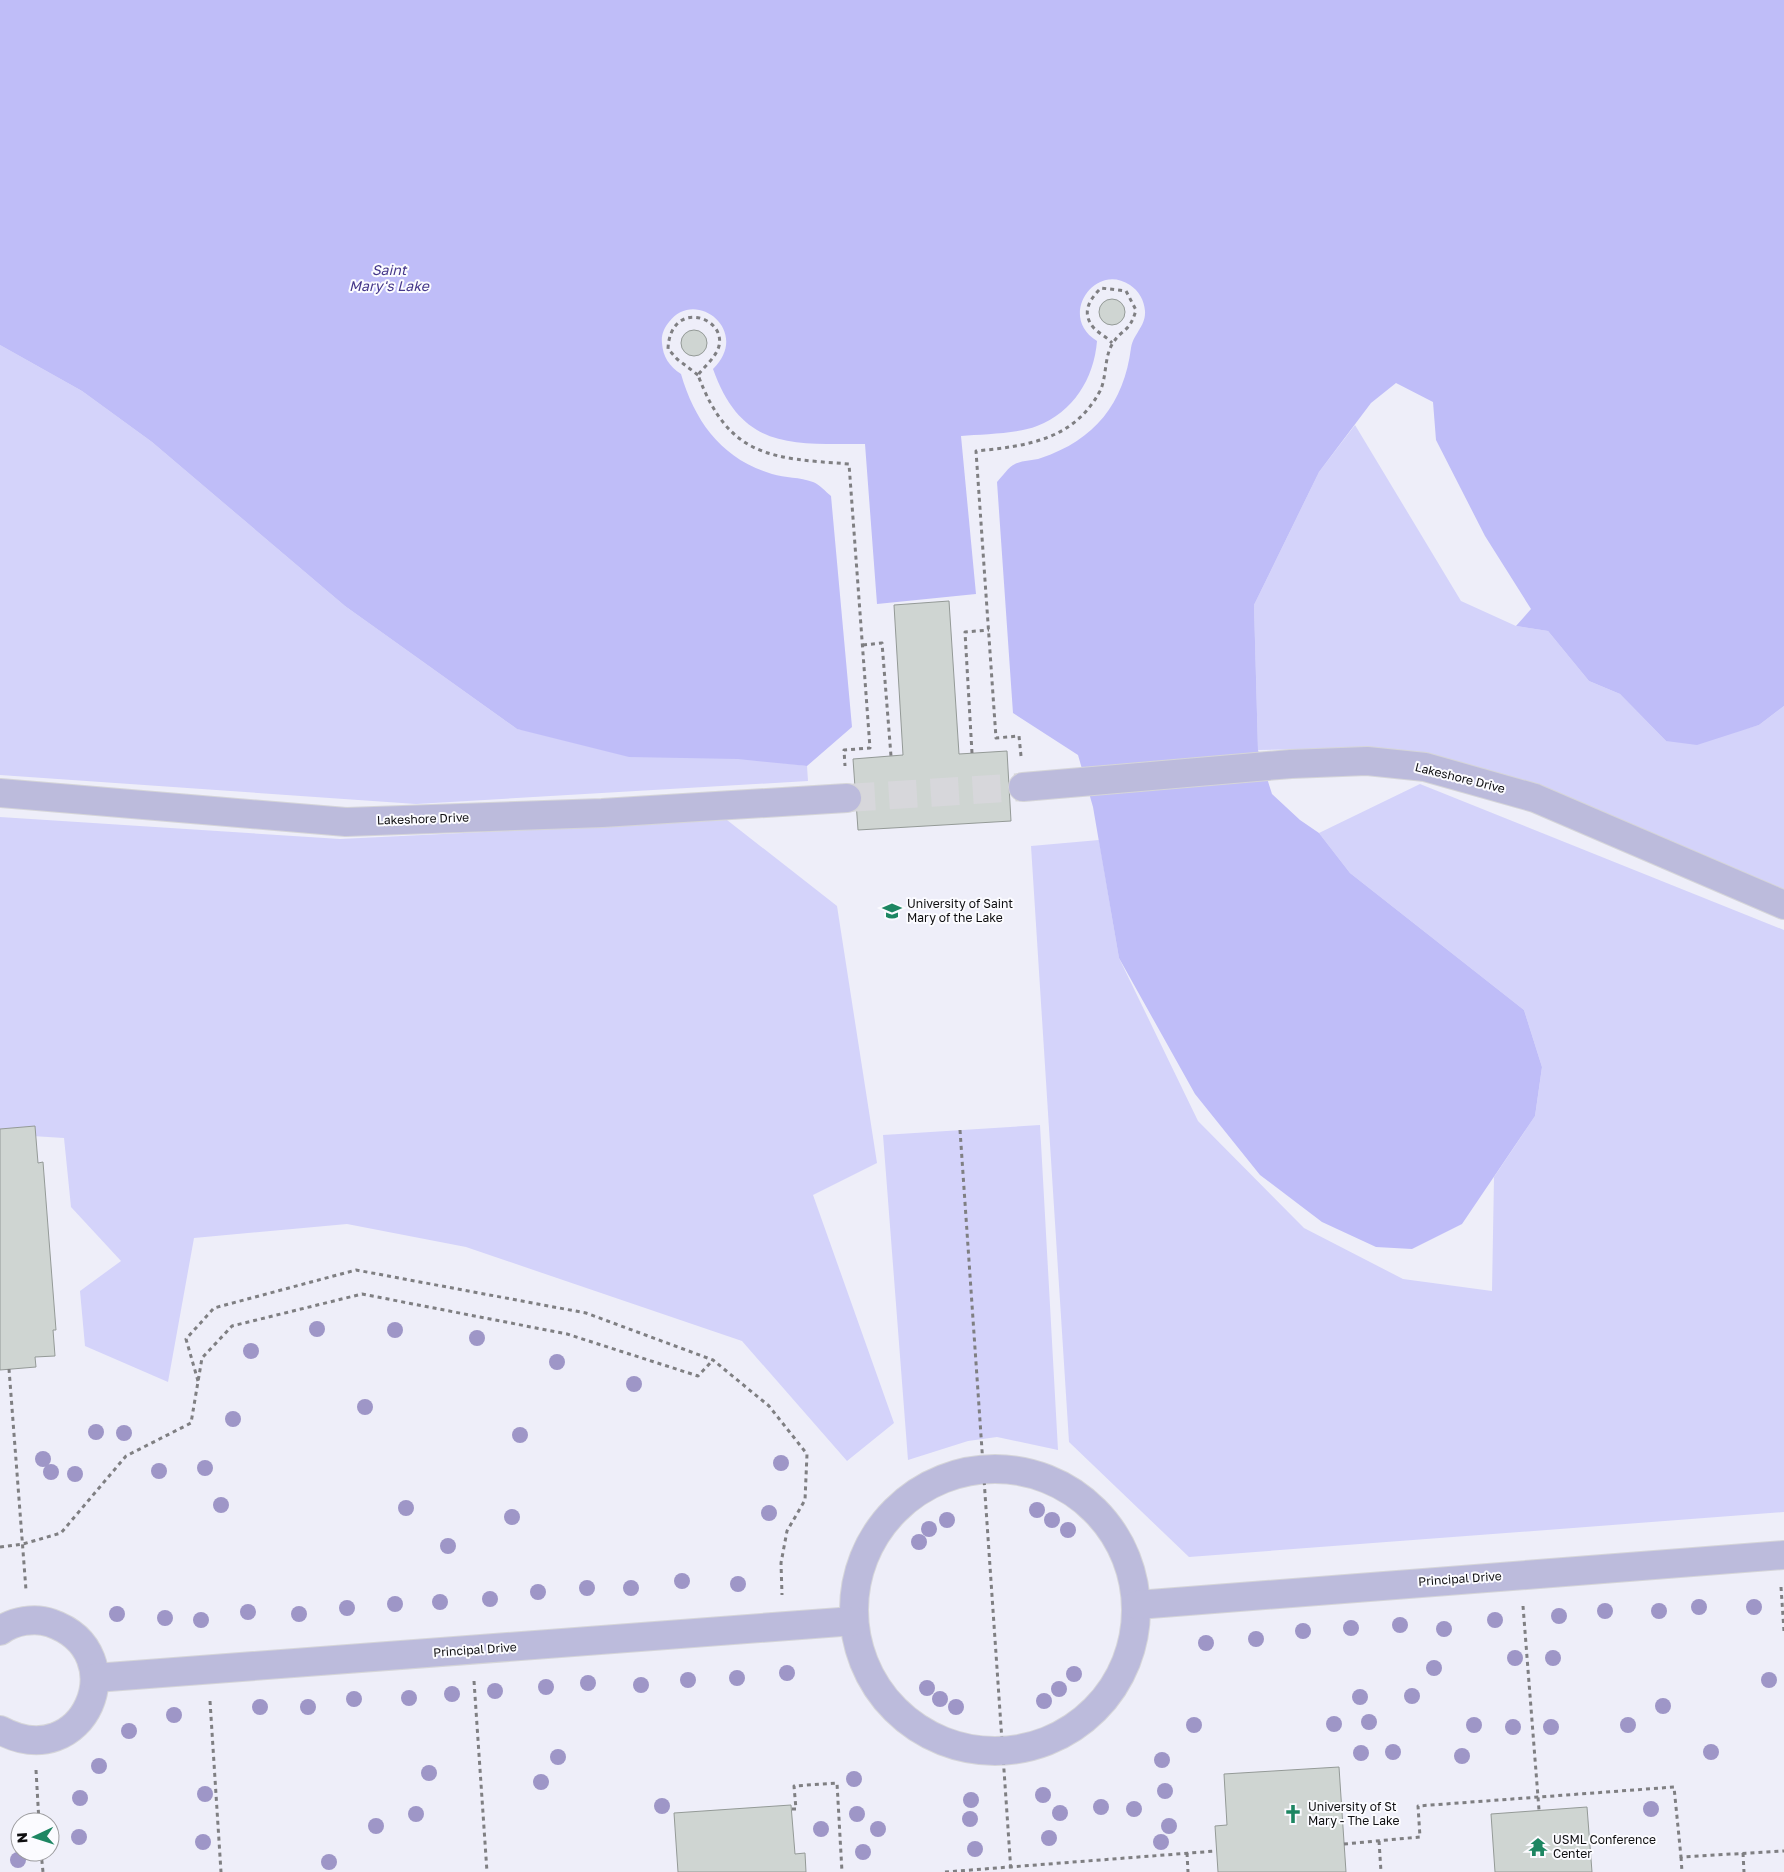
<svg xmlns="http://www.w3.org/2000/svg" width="1784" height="1872" font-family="'Golos Text',sans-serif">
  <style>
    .built { fill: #eeeef9; fill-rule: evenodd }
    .green { fill: #d4d3fa }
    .water { fill: #bfbdf8 }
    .building { fill: #cfd5d2; stroke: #949a97 }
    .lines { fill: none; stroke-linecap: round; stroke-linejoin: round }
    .minor-tunnel { stroke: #d7d7db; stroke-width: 28; stroke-dasharray: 28 14; stroke-linecap: butt }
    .minor-casing { stroke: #d5d5d9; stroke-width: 30 }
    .path { stroke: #7f7f82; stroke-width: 3; stroke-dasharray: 4 4; stroke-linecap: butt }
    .minor { stroke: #bcbbdc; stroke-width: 28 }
    .tree { fill: #9e96c7 }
    .labels { text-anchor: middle; stroke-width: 4; stroke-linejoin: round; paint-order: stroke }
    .street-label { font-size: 12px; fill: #0e0e10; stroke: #fbfbff }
    .poi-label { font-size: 12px; fill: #0e0e10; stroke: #fbfbff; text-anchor: start }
    .water-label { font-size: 14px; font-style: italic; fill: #45378a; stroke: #fbfbff }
  </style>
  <rect width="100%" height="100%" fill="#fbfbff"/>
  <path class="built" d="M0 0H1784V1872H0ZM20 1822H50V1852H20Z"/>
  <g class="green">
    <path d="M0 345 82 391 152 442 345 606 517 729 807 766 808 781 416 804 0 775Z"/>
    <path d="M1355 425 1461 601 1516 626 1548 631 1589 681 1620 694 1666 741 1731 733 1759 725 1784 706V890L1365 748 1258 750 1254 605 1319 472Z"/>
    <path d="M1420 784 1784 930V1512L1189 1557 1069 1442 1031 846 1099 840 1119 958 1198 1121 1304 1228 1403 1279 1492 1291 1494 1177 1535 1116 1542 1067 1524 1010 1350 873 1319 833Z"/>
    <path d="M0 817 340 839 727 820 837 906 877 1163 813 1195 894 1423 847 1461 742 1341 466 1247 347 1224 194 1238 168 1382 85 1346 80 1291 121 1261 71 1207 64 1138 0 1134Z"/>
    <path d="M1040 1125 1058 1450 997 1437 968 1441 908 1460 883 1135Z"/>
  </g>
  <path class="water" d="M0 0H1784V706L1759 725 1697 745 1666 741 1620 694 1589 681 1548 631 1516 626 1531 609 1485 536 1436 440 1433 402 1396 383 1371 403 1319 472 1254 605 1258 750 1272 794 1300 820 1319 833 1350 873 1524 1010 1542 1067 1535 1116 1462 1224 1412 1249 1376 1247 1322 1222 1260 1175 1195 1094 1119 958 1093 807 1078 755 1013 713 997 482C1002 477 1009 466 1015 464 1023 460 1033 461 1041 458 1095 440 1124 403 1131 348 1133 334 1146 326 1145 311 1144 300 1139 291 1130 285 1095 261 1057 317 1097 341 1094 379 1073 412 1037 426 1017 434 983 434 961 436L976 594 877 604 865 444C791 444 742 450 713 369 752 331 695 287 669 322 664 328 661 335 662 343 663 357 669 366 681 374 695 422 722 459 772 474 785 478 800 477 813 482 819 484 826 492 831 496L852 727 807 766 738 759 629 757 517 729 345 606 152 442 82 391 0 345Z"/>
  <g class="building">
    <circle cx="1112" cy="312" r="13"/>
    <circle cx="694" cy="343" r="13"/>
    <path d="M949 601 959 754 1007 751 1011 821 858 830 853 759 903 755 894 605Z"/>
    <path d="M35 1126 38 1163 43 1162 56 1330H53L55 1356 35 1357 36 1367 0 1370V1129Z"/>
    <path d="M1339 1767 1346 1872H1218L1215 1826 1227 1825 1224 1774Z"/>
    <path d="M791 1805 795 1854 805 1853 806 1872H678L674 1813Z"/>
    <path d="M1587 1807 1592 1872H1495L1491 1814Z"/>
  </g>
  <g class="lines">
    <path class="minor-tunnel" d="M847 798 1023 787"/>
    <g class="minor-casing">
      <g id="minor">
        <path d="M1023 787 1291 764 1367 761 1425 767 1535 798 1784 905"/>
        <path d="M0 793 346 822 602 813 847 798"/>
        <circle cx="995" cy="1610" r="141"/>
        <path d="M1137 1605 1784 1555"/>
        <path d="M0 1631C13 1621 35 1617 51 1623 136 1653 84 1776 0 1730"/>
        <path d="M95 1678 854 1621"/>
      </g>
    </g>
    <g class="path">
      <path d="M698 375 677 359 668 349C670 299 726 316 719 346 716 357 705 366 698 375 729 458 771 458 849 464L870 748 844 750 845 766"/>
      <path d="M863 645 882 643 891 756"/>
      <path d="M972 753 965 632 989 630"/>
      <path d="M1021 756 1019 736 996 738 976 451C1027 446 1074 440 1100 391 1107 377 1104 356 1113 343 1123 327 1129 334 1136 310L1126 291 1101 288C1090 299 1081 312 1093 327 1098 333 1107 337 1112 343"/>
      <path d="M960 1130 1011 1872"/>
      <path d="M9 1369 26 1590"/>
      <path d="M198 1381 186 1339 214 1308 356 1270 586 1313 713 1360 769 1406 807 1454 805 1500 787 1531 781 1563 782 1595"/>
      <path d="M0 1547 23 1544 61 1533 126 1456 191 1423 202 1358 232 1326 362 1294 567 1334 698 1376 713 1360"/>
      <path d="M1781 1587 1784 1631"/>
      <path d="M1523 1606 1539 1810"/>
      <path d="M474 1681 487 1872"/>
      <path d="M210 1701 221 1872"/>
      <path d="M36 1770 39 1822"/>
      <path d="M792 1809H796L794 1786 837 1783 842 1872"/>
      <path d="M1379 1841 1381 1872"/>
      <path d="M1344 1844 1420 1837 1418 1806 1674 1787 1681 1857 1784 1851"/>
      <path d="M41 1852 43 1872"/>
      <path d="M1187 1853 1188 1872"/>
      <path d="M1743 1853 1744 1872"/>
      <path d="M1681 1857 1682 1872"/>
      <path d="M945 1872 1216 1851"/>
    </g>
    <use href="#minor" class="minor"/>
  </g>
  <g class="tree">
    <circle cx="317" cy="1329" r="8"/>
    <circle cx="395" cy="1330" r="8"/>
    <circle cx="477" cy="1338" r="8"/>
    <circle cx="251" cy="1351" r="8"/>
    <circle cx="557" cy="1362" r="8"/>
    <circle cx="634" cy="1384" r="8"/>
    <circle cx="365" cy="1407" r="8"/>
    <circle cx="233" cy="1419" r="8"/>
    <circle cx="96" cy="1432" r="8"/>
    <circle cx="124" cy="1433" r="8"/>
    <circle cx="520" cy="1435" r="8"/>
    <circle cx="43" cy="1459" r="8"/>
    <circle cx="781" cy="1463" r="8"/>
    <circle cx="205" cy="1468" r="8"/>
    <circle cx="159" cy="1471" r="8"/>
    <circle cx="51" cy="1472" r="8"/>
    <circle cx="75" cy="1474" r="8"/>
    <circle cx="221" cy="1505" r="8"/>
    <circle cx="406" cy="1508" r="8"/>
    <circle cx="1037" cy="1510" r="8"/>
    <circle cx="769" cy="1513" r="8"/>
    <circle cx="512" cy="1517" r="8"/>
    <circle cx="947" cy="1520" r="8"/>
    <circle cx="1052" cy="1520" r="8"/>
    <circle cx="929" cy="1529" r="8"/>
    <circle cx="1068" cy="1530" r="8"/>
    <circle cx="919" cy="1542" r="8"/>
    <circle cx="448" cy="1546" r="8"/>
    <circle cx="682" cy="1581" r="8"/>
    <circle cx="738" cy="1584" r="8"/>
    <circle cx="587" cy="1588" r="8"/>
    <circle cx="631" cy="1588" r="8"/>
    <circle cx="538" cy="1592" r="8"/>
    <circle cx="490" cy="1599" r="8"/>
    <circle cx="440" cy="1602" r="8"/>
    <circle cx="395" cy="1604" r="8"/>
    <circle cx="1699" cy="1607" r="8"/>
    <circle cx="1754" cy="1607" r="8"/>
    <circle cx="347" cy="1608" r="8"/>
    <circle cx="1605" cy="1611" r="8"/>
    <circle cx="1659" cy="1611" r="8"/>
    <circle cx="248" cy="1612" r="8"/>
    <circle cx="117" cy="1614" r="8"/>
    <circle cx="299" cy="1614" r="8"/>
    <circle cx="1559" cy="1616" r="8"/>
    <circle cx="165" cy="1618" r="8"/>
    <circle cx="201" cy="1620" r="8"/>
    <circle cx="1495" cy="1620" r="8"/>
    <circle cx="1400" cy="1625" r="8"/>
    <circle cx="1351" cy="1628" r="8"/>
    <circle cx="1444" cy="1629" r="8"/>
    <circle cx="1303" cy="1631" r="8"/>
    <circle cx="1256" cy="1639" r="8"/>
    <circle cx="1206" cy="1643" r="8"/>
    <circle cx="1515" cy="1658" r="8"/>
    <circle cx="1553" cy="1658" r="8"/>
    <circle cx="1434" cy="1668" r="8"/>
    <circle cx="787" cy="1673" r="8"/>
    <circle cx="1074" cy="1674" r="8"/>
    <circle cx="737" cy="1678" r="8"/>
    <circle cx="688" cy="1680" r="8"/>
    <circle cx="1769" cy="1680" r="8"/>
    <circle cx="588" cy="1683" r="8"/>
    <circle cx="641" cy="1685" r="8"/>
    <circle cx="546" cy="1687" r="8"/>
    <circle cx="927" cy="1688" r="8"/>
    <circle cx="1059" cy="1689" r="8"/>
    <circle cx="495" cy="1691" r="8"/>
    <circle cx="452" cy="1694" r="8"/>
    <circle cx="1412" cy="1696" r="8"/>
    <circle cx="1360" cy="1697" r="8"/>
    <circle cx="409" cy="1698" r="8"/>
    <circle cx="354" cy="1699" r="8"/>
    <circle cx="940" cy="1699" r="8"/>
    <circle cx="1044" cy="1701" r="8"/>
    <circle cx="1663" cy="1706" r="8"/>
    <circle cx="260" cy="1707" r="8"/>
    <circle cx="308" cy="1707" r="8"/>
    <circle cx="956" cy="1707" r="8"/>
    <circle cx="174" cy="1715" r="8"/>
    <circle cx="1369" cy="1722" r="8"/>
    <circle cx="1334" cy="1724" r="8"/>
    <circle cx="1194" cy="1725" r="8"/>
    <circle cx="1474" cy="1725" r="8"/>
    <circle cx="1628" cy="1725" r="8"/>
    <circle cx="1513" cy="1727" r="8"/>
    <circle cx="1551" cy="1727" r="8"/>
    <circle cx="129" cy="1731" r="8"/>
    <circle cx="1393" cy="1752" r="8"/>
    <circle cx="1711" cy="1752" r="8"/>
    <circle cx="1361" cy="1753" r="8"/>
    <circle cx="1462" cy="1756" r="8"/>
    <circle cx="558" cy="1757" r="8"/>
    <circle cx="1162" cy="1760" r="8"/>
    <circle cx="99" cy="1766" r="8"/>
    <circle cx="429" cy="1773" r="8"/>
    <circle cx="854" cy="1779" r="8"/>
    <circle cx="541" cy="1782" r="8"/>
    <circle cx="1165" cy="1791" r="8"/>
    <circle cx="205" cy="1794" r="8"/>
    <circle cx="1043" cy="1795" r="8"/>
    <circle cx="80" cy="1798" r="8"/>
    <circle cx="971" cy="1800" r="8"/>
    <circle cx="662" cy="1806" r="8"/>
    <circle cx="1101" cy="1807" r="8"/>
    <circle cx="1134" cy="1809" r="8"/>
    <circle cx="1651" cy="1809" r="8"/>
    <circle cx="1060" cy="1813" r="8"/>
    <circle cx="416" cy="1814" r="8"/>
    <circle cx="857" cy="1814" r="8"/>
    <circle cx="970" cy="1819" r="8"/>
    <circle cx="376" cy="1826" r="8"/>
    <circle cx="1169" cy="1826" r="8"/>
    <circle cx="821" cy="1829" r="8"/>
    <circle cx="878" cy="1829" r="8"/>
    <circle cx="79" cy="1837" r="8"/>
    <circle cx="1049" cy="1838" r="8"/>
    <circle cx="203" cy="1842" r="8"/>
    <circle cx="1161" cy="1842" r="8"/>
    <circle cx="975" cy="1849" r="8"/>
    <circle cx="863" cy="1852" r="8"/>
    <circle cx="18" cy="1860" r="8"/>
    <circle cx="329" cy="1862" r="8"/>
  </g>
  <defs>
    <g id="university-bare" transform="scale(1.5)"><path d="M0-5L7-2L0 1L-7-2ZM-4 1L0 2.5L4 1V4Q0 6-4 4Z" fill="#1d8662" stroke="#fbfbff" stroke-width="2.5" paint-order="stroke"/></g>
    <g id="church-bare" transform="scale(1.5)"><path d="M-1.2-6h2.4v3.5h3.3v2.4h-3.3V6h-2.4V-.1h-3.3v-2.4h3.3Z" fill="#1d8662" stroke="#fbfbff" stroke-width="2.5" paint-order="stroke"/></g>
    <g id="temple-bare" transform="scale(1.5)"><path d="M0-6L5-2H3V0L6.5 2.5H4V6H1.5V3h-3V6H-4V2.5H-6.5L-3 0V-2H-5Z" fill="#1d8662" stroke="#fbfbff" stroke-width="2.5" paint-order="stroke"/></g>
  </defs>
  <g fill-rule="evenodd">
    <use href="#university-bare" x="892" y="911"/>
    <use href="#church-bare" x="1293" y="1814"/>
    <use href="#temple-bare" x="1538" y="1847"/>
  </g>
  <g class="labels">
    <g class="street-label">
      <text transform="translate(1460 778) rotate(14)" y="4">Lakeshore Drive</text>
      <text transform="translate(423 819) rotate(-2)" y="4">Lakeshore Drive</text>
      <text transform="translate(1460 1579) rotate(-4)" y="4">Principal Drive</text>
      <text transform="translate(475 1650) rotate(-4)" y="4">Principal Drive</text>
    </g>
    <g class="poi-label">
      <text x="907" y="908">University of Saint<tspan x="907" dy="14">Mary of the Lake</tspan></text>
      <text x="1308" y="1811">University of St<tspan x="1308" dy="14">Mary - The Lake</tspan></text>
      <text x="1553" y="1844">USML Conference<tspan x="1553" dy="14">Center</tspan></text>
    </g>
    <g class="water-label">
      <text x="389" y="275">Saint<tspan x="389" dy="16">Mary's Lake</tspan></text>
    </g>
  </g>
  <g transform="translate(35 1837) rotate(266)"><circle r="24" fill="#fbfbff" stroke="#9c9c9f"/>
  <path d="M0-4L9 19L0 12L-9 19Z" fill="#1d8662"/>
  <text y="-8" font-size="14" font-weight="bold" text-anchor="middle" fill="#0e0e10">N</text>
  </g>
</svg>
